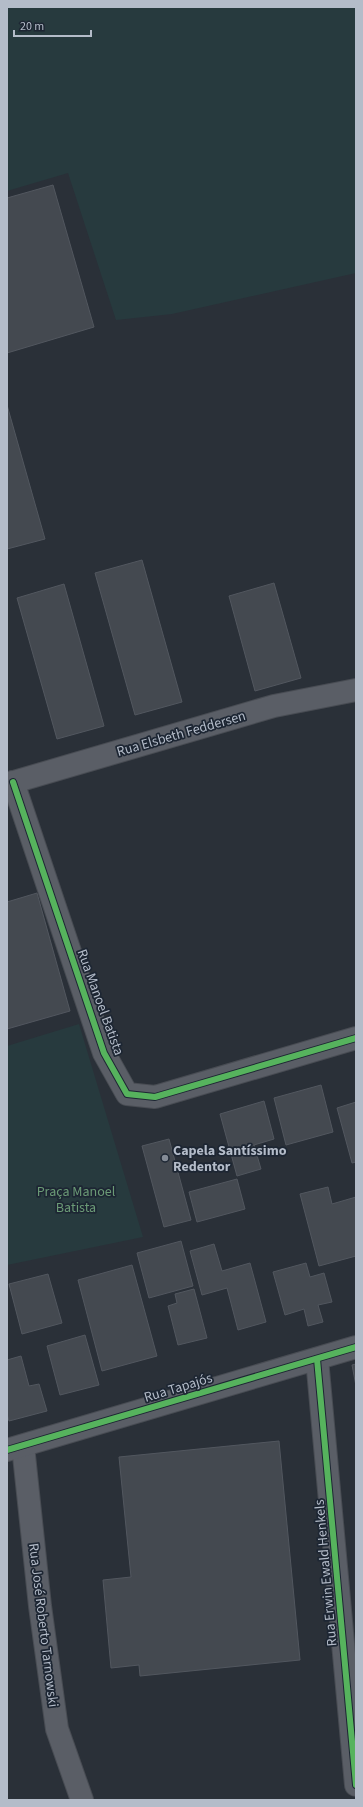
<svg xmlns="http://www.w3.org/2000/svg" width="363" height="1807" font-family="'Source Sans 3',sans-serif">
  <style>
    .green { fill: #273a3e }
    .building { fill: #444950; stroke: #52575f }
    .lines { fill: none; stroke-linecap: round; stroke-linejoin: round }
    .street-casing { stroke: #484c53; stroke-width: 24 }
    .street { stroke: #5a5e66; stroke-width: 22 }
    .cycleway-casing { stroke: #1d2633; stroke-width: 8 }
    .cycleway { stroke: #56b35d; stroke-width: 6 }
    .poi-dot { fill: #848b96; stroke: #1d2633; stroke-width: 1.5 }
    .labels { text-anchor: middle; stroke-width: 3.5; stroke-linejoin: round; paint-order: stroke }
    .street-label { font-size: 14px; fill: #b4bcc9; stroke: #1d2633 }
    .poi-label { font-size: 14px; font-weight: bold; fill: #b4bcc9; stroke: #1d2633; text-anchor: start }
    .park-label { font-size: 14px; fill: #6b9a76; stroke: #1d2633 }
  </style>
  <rect width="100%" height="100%" fill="#2a3038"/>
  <g class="green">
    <path d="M7 7H356V273L172 314 116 320 68 173 7 191Z"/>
    <path d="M79 1024 143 1237 7 1265V1046Z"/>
  </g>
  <g class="building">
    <path d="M53 185 94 327 7 353V198Z"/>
    <path d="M7 405 45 539 7 549Z"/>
    <path d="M142 560 182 702 135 715 95 573Z"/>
    <path d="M274 583 301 678 255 691 229 596Z"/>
    <path d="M64 584 104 726 57 739 17 598Z"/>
    <path d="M37 893 70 1011 7 1029V902Z"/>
    <path d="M321 1085 333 1132 286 1145 274 1098Z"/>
    <path d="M264 1101 274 1139 254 1145 261 1169 237 1176 220 1114Z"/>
    <path d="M356 1102V1162L352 1163 337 1108Z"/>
    <path d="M169 1139 191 1220 164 1227 142 1146Z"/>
    <path d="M237 1179 245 1209 197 1222 189 1192Z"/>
    <path d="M328 1187 332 1204 356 1197V1256L319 1266 300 1194Z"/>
    <path d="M181 1241 193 1286 149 1298 137 1253Z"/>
    <path d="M214 1244 222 1271 250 1263 266 1322 238 1330 227 1288 202 1295 190 1251Z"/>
    <path d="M306 1263 310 1277 324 1273 332 1302 318 1305 323 1322 308 1326 304 1309 285 1315 273 1272Z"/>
    <path d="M132 1265 157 1356 102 1371 78 1280Z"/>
    <path d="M48 1274 62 1323 22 1334 9 1284Z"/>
    <path d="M194 1289 207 1338 178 1345 168 1306 177 1303 175 1294Z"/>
    <path d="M85 1335 99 1385 60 1395 47 1346Z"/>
    <path d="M21 1356 29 1386 39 1384 47 1411 9 1421 7 1414V1360Z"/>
    <path d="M356 1364V1386L352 1365Z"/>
    <path d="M279 1441 300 1660 140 1676 139 1665 111 1668 103 1580 131 1577 119 1457Z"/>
  </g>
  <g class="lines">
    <g class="street-casing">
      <g id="street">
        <path d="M13 782 104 1053 127 1094 155 1097 356 1038"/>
        <path d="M7 784 274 706 356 690"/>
        <path d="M317 1359 356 1785"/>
        <path d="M23 1446 40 1606 57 1729 82 1800"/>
        <path d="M7 1450 356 1347"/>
      </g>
    </g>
    <use href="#street" class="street"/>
    <g class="cycleway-casing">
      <g id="cycleway">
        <path d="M13 782 104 1053 127 1094 155 1097 356 1038"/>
        <path d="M317 1359 356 1785"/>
        <path d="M7 1450 356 1347"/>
      </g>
    </g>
    <use href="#cycleway" class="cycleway"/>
  </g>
  <circle class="poi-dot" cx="165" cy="1158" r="4"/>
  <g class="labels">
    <g class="street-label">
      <text transform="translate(181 733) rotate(-16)" y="5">Rua Elsbeth Feddersen</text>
      <text transform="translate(101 1002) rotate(70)" y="5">Rua Manoel Batista</text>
      <text transform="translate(178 1387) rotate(-17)" y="5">Rua Tapajós</text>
      <text transform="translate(325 1573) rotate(-95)" y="5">Rua Erwin Ewald Henkels</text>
      <text transform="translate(44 1625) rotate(83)" y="5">Rua José Roberto Tarnowski</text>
    </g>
    <g class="poi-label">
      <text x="173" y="1155">Capela Santíssimo<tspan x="173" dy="16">Redentor</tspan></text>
    </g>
    <g class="park-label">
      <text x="76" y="1196">Praça Manoel<tspan x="76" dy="16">Batista</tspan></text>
    </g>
  </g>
  <rect width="363" height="1807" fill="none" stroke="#b4bcc9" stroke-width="16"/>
  <path d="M14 30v6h77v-6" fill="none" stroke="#b4bcc9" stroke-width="2"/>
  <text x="20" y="30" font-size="12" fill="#b4bcc9" stroke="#1d2633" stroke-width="3" paint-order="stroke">20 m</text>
</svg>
